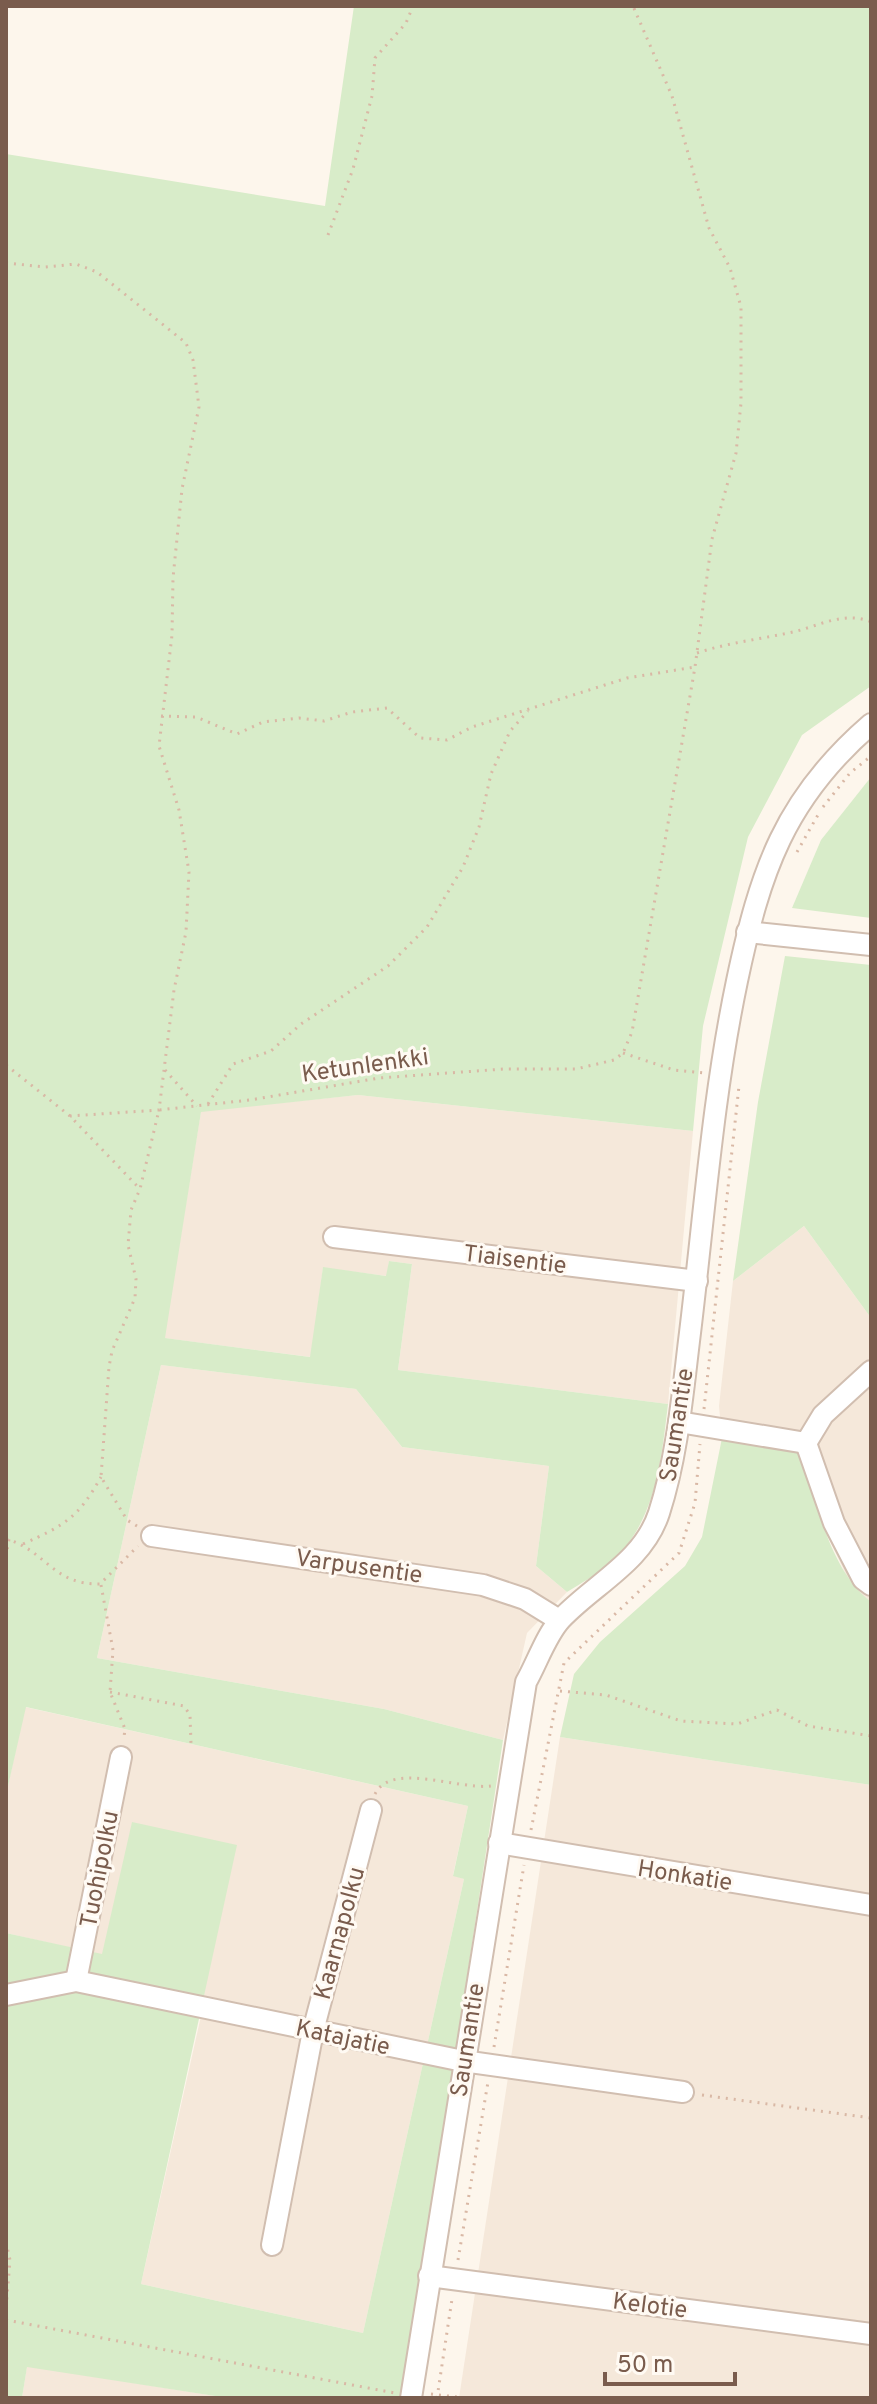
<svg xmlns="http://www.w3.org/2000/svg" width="877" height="2404" font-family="Overpass,sans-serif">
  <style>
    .residential { fill: #f5e8da }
    .green { fill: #d8ecc9 }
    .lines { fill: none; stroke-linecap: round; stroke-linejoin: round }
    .minor-casing { stroke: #d1beb0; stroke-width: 24 }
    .path { stroke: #d9b8a5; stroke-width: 3; stroke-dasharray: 2 6; stroke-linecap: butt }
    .minor { stroke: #fff; stroke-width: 20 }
    .labels { text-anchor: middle; stroke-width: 6; stroke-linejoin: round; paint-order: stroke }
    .street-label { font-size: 24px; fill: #7a5c4d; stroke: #fffaf3 }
  </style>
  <rect width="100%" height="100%" fill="#fdf6ec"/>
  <g class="residential">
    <path d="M358 1095 693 1131 668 1404 398 1370 412 1264 389 1261 387 1276 323 1268 311 1357 164 1338 201 1111Z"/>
    <path d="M804 1226 871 1318V1602L852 1587 828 1537 722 1438 719 1406 733 1281Z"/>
    <path d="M161 1365 356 1389 402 1447 549 1466 536 1566 567 1592 527 1633 503 1740 384 1709 97 1658Z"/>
    <path d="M25 1707 468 1806 453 1875 464 1879 363 2333 141 2284 201 2016 102 1955 6 1933V1795Z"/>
    <path d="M560 1737 871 1785V2398H459Z"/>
    <path d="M27 2366 228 2398H22Z"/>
  </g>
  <g class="green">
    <path d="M354 6H871V686L802 735 748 837 703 1026 693 1131 358 1095 201 1112 165 1338 310 1357 323 1267 386 1276 389 1261 412 1264 398 1370 668 1404C661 1462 656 1523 609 1564 597 1575 581 1583 567 1592L536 1566 549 1466 402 1447 356 1389 161 1365 97 1658 384 1709 503 1740 403 2398H228L27 2367 22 2398H6V1933L102 1954 132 1822 237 1845 141 2284 363 2333 464 1879 453 1876 468 1806 26 1707 6 1795V154L325 206Z"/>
    <path d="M871 777V918L792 908 821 840Z"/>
    <path d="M785 956 871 965V1318L804 1226 733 1281 758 1102Z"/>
    <path d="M722 1438 800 1451C817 1501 828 1568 871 1602V1785L560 1737 574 1674 600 1642 685 1566 702 1537Z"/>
  </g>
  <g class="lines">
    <g class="minor-casing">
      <g id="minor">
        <path d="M747 932 871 945"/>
        <path d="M334 1237 697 1281"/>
        <path d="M679 1422 806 1443 823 1415 871 1371"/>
        <path d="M806 1443 834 1523 863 1579 871 1585"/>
        <path d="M152 1536 483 1585 525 1599 559 1620"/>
        <path d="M499 1843 871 1905"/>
        <path d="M76 1981 121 1757"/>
        <path d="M6 1995 76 1981 463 2061 683 2092"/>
        <path d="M272 2245 313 2031 371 1810"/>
        <path d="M429 2276 871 2334"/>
        <path d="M411 2398 526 1682C537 1663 546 1635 561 1619 594 1584 643 1562 659 1513 677 1457 682 1399 689 1341 704 1220 712 1100 737 981 760 872 784 799 871 724"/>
      </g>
    </g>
    <g class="path">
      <path d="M328 235 353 169 372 96 375 58 406 23 413 6"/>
      <path d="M6 263 45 267 76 264 97 272 186 343 193 360 199 407 182 489 173 578 172 635 159 746 179 810 189 872 186 932 174 990 159 1110 70 1116"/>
      <path d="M697 653C730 642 763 639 797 631 820 625 846 611 871 622"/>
      <path d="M161 716 196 717 237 734 263 722 299 718 324 721 352 712 387 708 420 738 447 740 472 727 627 678 695 667"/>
      <path d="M823 807 850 773 871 756"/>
      <path d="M797 852 819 813"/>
      <path d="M623 1053 674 1070 704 1073"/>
      <path d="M6 1065 70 1116 140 1189"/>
      <path d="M165 1070 197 1106"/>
      <path d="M208 1104 233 1064 271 1051 301 1024 388 966 427 927 463 867 479 827 491 774 510 731 528 711"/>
      <path d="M704 1409 739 1086"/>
      <path d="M137 1526 127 1520 101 1477 109 1367 112 1351 135 1298 136 1279 128 1245 131 1210 140 1189 159 1110 250 1100 379 1078 504 1069H576L614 1060 623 1053 632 1032 695 667 712 539 736 453 741 403V307L730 268 709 228 672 96 633 6"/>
      <path d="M6 1539C46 1550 52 1585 100 1584L138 1546"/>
      <path d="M23 1544C65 1525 78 1518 101 1477"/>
      <path d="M6 1557 9 1539"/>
      <path d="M101 1585 113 1650 110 1692 125 1729 124 1737"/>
      <path d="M560 1691 606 1695 681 1721 737 1724 777 1710 808 1726 871 1736"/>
      <path d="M110 1692 184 1706 190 1715 191 1744"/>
      <path d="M375 1794C391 1761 458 1790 491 1786"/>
      <path d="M531 1830 564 1663 679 1553 695 1503 700 1444"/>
      <path d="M494 2047 524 1865"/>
      <path d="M702 2095 871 2118"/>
      <path d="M6 2242 10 2260 6 2309"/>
      <path d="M458 2260 488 2082"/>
      <path d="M6 2320 395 2393"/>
      <path d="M431 2394 465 2398"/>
      <path d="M437 2398 452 2299"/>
    </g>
    <use href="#minor" class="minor"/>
  </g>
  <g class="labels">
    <g class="street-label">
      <text transform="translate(365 1065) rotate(-8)" y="8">Ketunlenkki</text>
      <text transform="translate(515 1259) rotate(7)" y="8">Tiaisentie</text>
      <text transform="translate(676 1425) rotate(-81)" y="8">Saumantie</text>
      <text transform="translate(359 1566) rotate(8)" y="8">Varpusentie</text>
      <text transform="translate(99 1869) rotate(-79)" y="8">Tuohipolku</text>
      <text transform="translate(685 1875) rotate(9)" y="8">Honkatie</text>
      <text transform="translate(339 1933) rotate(-75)" y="8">Kaarnapolku</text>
      <text transform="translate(343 2037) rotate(12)" y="8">Katajatie</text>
      <text transform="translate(467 2040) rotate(-81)" y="8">Saumantie</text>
      <text transform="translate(650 2305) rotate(7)" y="8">Kelotie</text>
    </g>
  </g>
  <rect width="877" height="2404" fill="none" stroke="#7a5c4d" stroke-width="16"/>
  <path d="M605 2372v12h130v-12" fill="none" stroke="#7a5c4d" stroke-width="4"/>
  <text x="617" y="2372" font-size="24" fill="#7a5c4d" stroke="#fffaf3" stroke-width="6" paint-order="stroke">50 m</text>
</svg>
